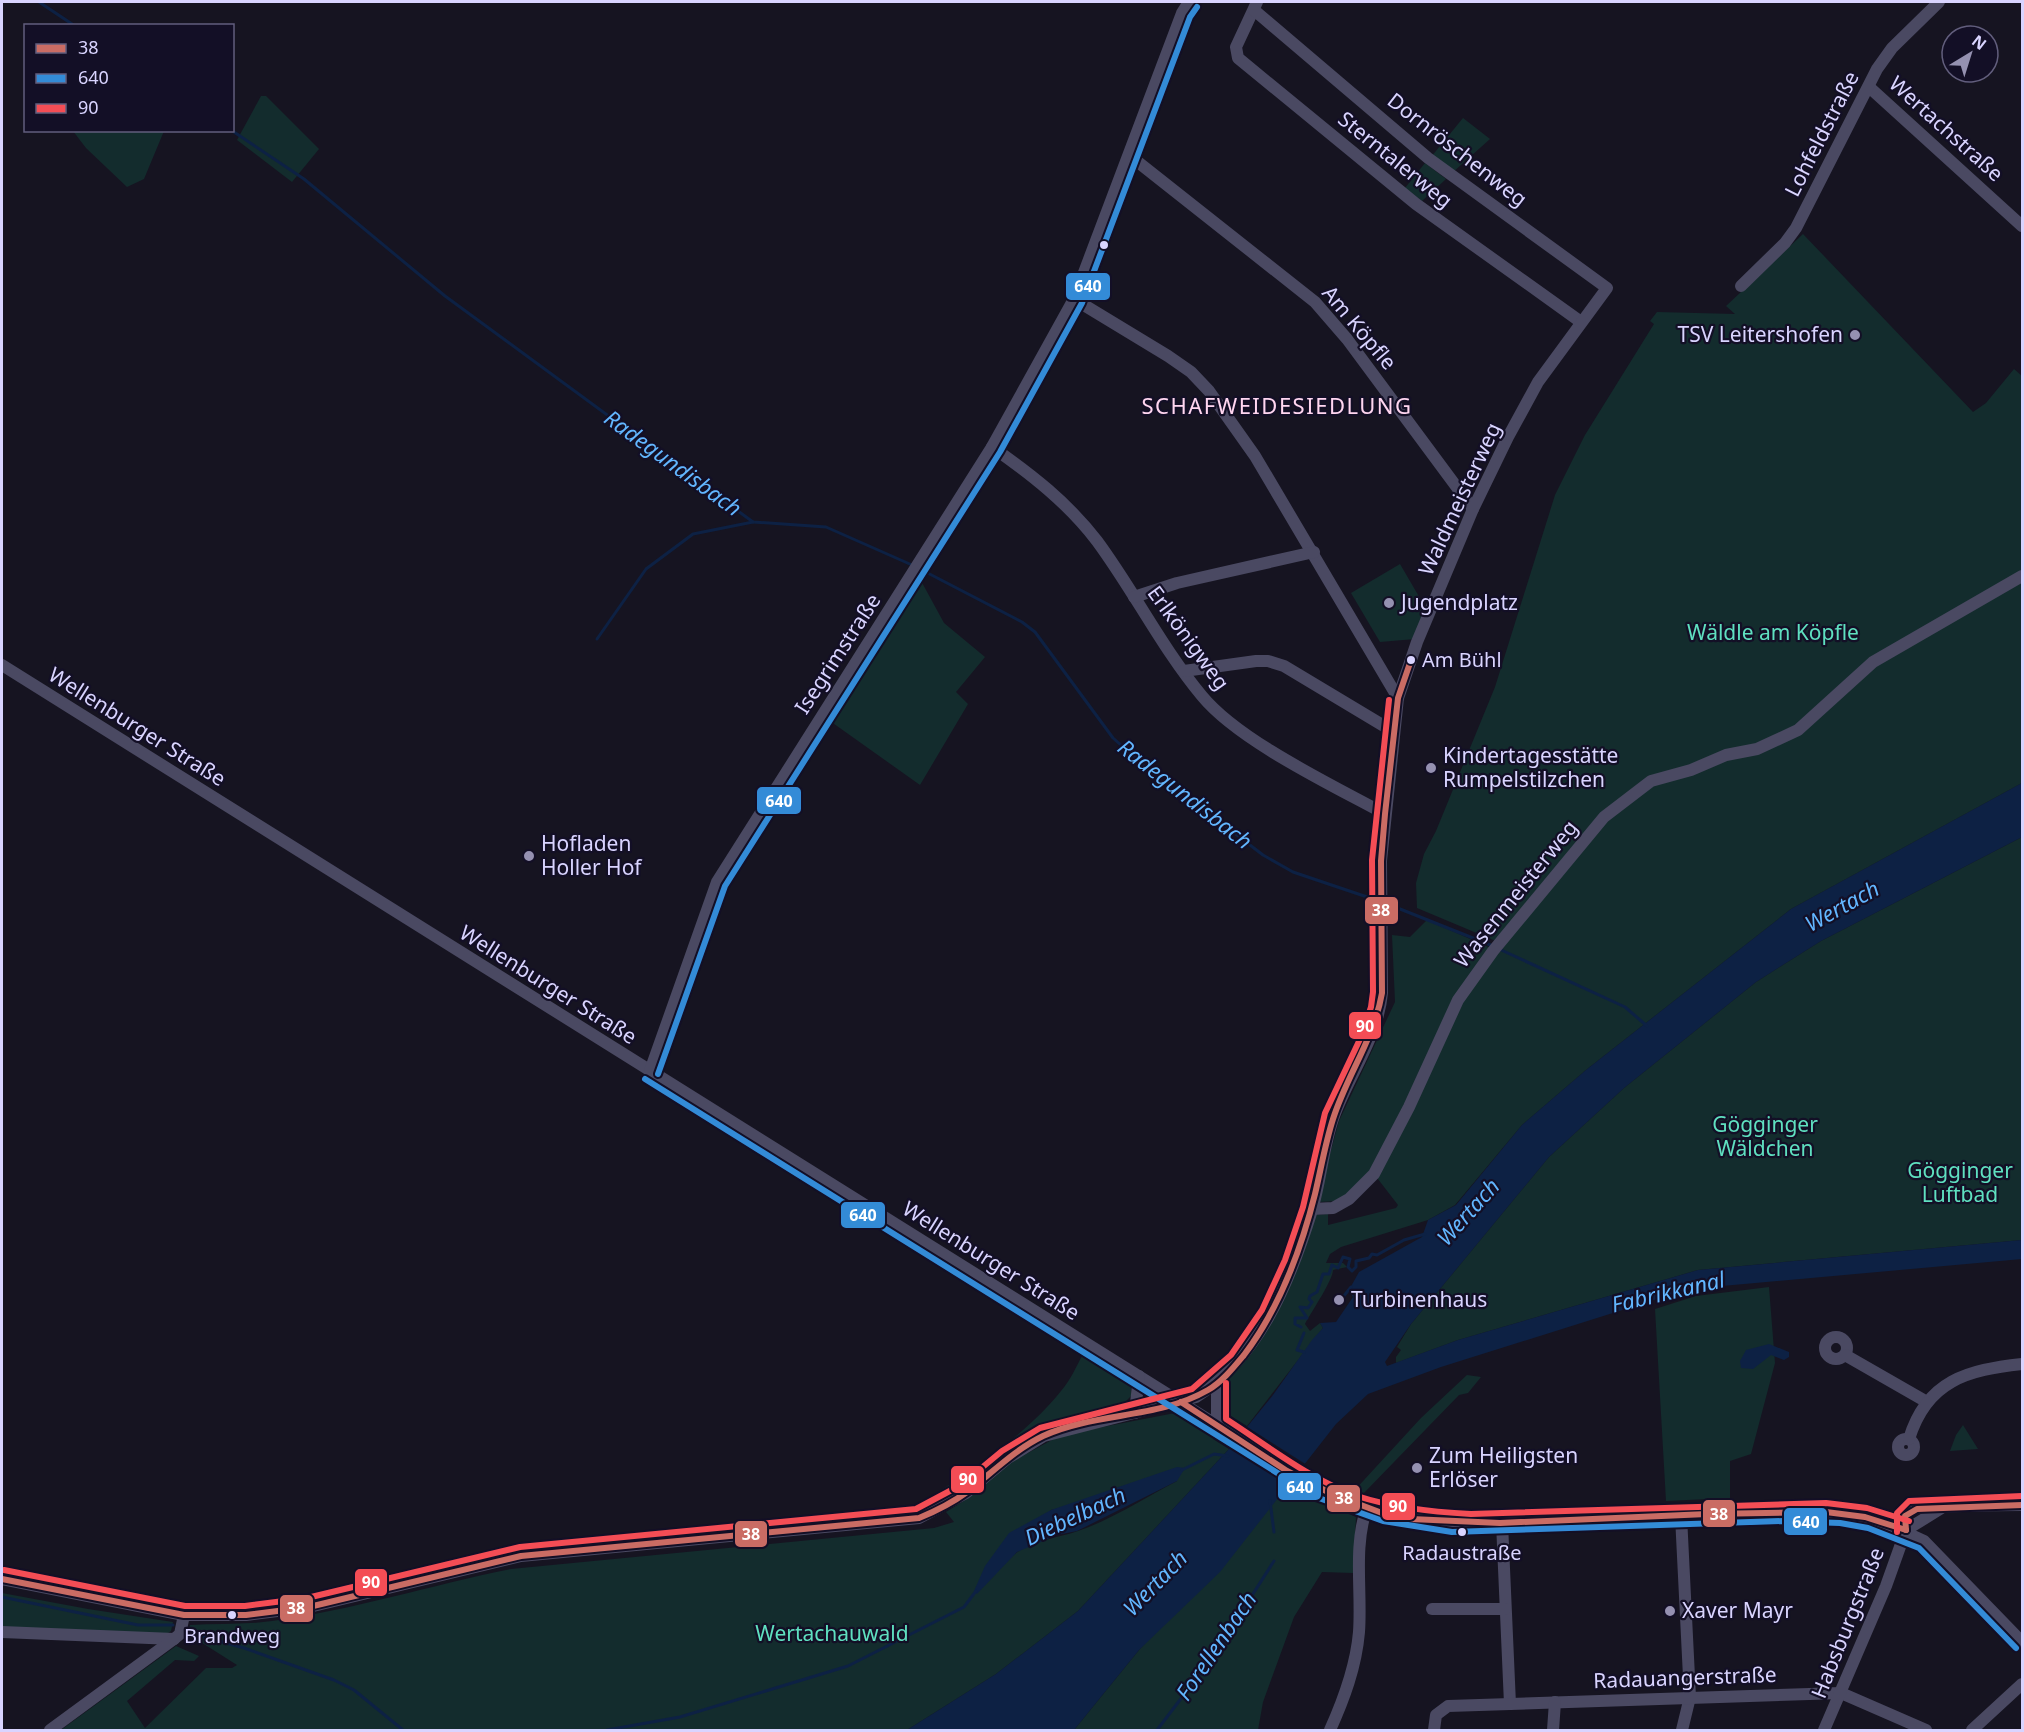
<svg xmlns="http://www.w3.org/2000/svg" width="2024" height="1732" font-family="'Noto Sans',sans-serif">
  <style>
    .green { fill: #132c2d; fill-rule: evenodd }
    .water { fill: #0d2144 }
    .pier { fill: #161421 }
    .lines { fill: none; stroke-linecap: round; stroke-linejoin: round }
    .stream { stroke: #0d2144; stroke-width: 3 }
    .minor { stroke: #4a4962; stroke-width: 12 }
    .bus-1-casing { stroke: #130f26; stroke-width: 10 }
    .bus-2-casing { stroke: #130f26; stroke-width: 10 }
    .bus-3-casing { stroke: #130f26; stroke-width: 10 }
    .bus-1 { stroke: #ca6c64; stroke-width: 6 }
    .bus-2 { stroke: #338bd7; stroke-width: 6 }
    .bus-3 { stroke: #f44d55; stroke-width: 6 }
    .bus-dot { fill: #d9d4ff; stroke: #130f26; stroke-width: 2 }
    .poi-dot { fill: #9591b1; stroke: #130f26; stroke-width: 2 }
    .labels { text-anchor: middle; stroke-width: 4.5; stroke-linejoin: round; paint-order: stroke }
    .bus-label { font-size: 20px; fill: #d9d4ff; stroke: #130f26 }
    .street-label { font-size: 21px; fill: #d9d4ff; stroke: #130f26 }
    .poi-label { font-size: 21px; fill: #d9d4ff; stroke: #130f26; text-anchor: start }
    .park-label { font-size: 21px; fill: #5fe0c0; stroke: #130f26 }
    .neighbourhood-label { font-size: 22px; letter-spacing: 1.5px; fill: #ffd6f0; stroke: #130f26 }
    .water-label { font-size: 22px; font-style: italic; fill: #62b6ff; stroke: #130f26 }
    .line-badge { stroke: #130f26; stroke-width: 2 }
    .badge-label { font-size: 16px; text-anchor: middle; font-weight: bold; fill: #fff }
  </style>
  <rect width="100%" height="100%" fill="#161421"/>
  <g class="green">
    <path d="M261 96H266L319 149 292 182 237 140Z"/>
    <path d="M1463 118 1490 139 1452 173 1431 157Z"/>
    <path d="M73 131H164L144 179 127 187 86 148Z"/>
    <path d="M1425 163 1446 179 1422 201 1405 188Z"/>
    <path d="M1803 234 1973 412 1986 403 2014 369 2022 376V783L1791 909 1586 1070 1522 1125 1455 1205 1428 1220 1341 1247 1330 1254 1326 1263H1343L1347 1267 1333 1270C1333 1280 1312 1311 1305 1324L1310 1331 1320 1323 1323 1328 1247 1426 1218 1408 1220 1387 1260 1341 1316 1215 1328 1214V1225L1396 1208 1398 1205 1374 1174 1340 1201 1317 1202 1339 1121 1395 1002 1392 935 1410 937 1427 920 1493 949 1504 951 1498 942 1417 908 1416 883 1424 854 1436 831 1495 687 1555 495 1585 435 1654 324 1650 321 1657 312 1735 314 1726 306Z"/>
    <path d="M1400 564 1428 612 1415 639 1380 642 1351 593Z"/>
    <path d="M920 579 944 623 985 657 956 692 968 704 920 785 830 721Z"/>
    <path d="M2022 837V1240L1698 1270 1458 1340 1396 1363V1357L1401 1350 1397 1347 1411 1324 1549 1157 1624 1088 1756 982 1821 941Z"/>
    <path d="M1769 1287 1775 1363 1751 1454 1730 1461V1498L1666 1501 1655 1309 1696 1296Z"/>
    <path d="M1082 1356 1131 1387V1396L1122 1405 1049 1425 938 1502 921 1509 913 1507C964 1477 1024 1437 1061 1391 1070 1381 1076 1367 1082 1356Z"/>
    <path d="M1467 1375 1481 1377 1468 1393 1459 1395 1362 1495 1353 1492 1421 1418Z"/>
    <path d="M1175 1413 1190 1417 1214 1431 1213 1439 1229 1449 1078 1611 996 1674 907 1730H61L176 1646 199 1656 194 1661 175 1660 127 1701 145 1728 206 1668H232L237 1665 188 1634 190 1625C217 1623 245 1625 272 1621 353 1610 431 1585 511 1569L934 1528 954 1522 946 1512 970 1497 1013 1461 1061 1435ZM1177 1481C1146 1497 1111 1520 1078 1531 1056 1539 1029 1540 1010 1558L1051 1510Z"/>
    <path d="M1963 1425 1978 1449 1950 1451 1956 1435Z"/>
    <path d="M1289 1484 1356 1517 1353 1573 1322 1572 1294 1617 1263 1702 1258 1730H1074L1139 1650Z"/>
    <path d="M2 1593 88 1609 173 1622 171 1631 162 1637 2 1629Z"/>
  </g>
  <g class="water">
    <path d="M2022 783V837L1821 941 1756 982 1624 1088 1549 1157 1411 1324 1385 1362 1387 1366 1458 1340 1698 1270 2022 1240V1259L1689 1289 1441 1367 1368 1394 1336 1424 1220 1572 1139 1650 1074 1730H907L996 1674 1078 1611 1229 1449 1273 1395 1312 1340 1323 1328 1320 1323 1336 1322 1353 1297 1349 1290 1359 1272 1422 1237 1428 1220 1456 1205 1522 1125 1586 1070 1791 909Z"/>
    <path d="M1769 1344 1789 1352V1357L1784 1360 1771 1355 1753 1369 1741 1368 1740 1361 1746 1350Z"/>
    <path d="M1177 1467 1185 1468 1177 1481 1077 1531 1057 1535 1017 1552 977 1594 974 1591 985 1566 1009 1533 1051 1510Z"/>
  </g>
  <path class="pier" d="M1244 1425 1307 1465 1291 1485 1228 1445Z"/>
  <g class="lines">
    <g class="stream">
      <path d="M39 2 75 26"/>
      <path d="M231 130 304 179 445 296 753 522 826 527 912 565"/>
      <path d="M920 569 1022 622 1035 632 1113 738 1175 793 1216 819 1263 855 1293 872 1379 901"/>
      <path d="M597 639 646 569 693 534 753 522"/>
      <path d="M1385 903 1493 946"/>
      <path d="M1499 949 1625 1007 1647 1026"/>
      <path d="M1343 1297 1351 1287"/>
      <path d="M1301 1327 1295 1324V1318H1307L1300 1307 1308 1308 1312 1302 1309 1299 1310 1296 1317 1292 1323 1274H1329L1332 1265 1338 1268 1343 1257 1350 1259 1348 1267 1352 1271 1356 1267V1261L1369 1258 1372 1254 1377 1255 1404 1240 1425 1234"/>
      <path d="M1304 1333 1297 1350 1304 1352"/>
      <path d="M1182 1470 1214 1454 1228 1456"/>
      <path d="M1270 1501 1274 1532"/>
      <path d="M2 1597 138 1625H173"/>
      <path d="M189 1629 204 1637 244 1648 334 1680 354 1690 403 1730"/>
      <path d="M607 1730 680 1717 848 1666 964 1607 976 1591"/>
      <path d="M1157 1730 1212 1658 1274 1561"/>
    </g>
    <g class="minor">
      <path d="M1257 2 1236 47 1238 58 1416 204 1581 322"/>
      <path d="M1869 87 2022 226"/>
      <path d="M1129 155 1315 302 1347 339 1473 509"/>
      <path d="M1741 286 1785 243 1796 228 1877 69 1892 48 1939 2"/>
      <path d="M1074 299 1168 356 1191 372 1209 391 1255 456 1398 698"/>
      <path d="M992 447C1031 474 1068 503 1097 541 1134 591 1162 648 1202 696 1239 741 1332 785 1385 814"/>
      <path d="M1134 597 1177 583 1314 552"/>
      <path d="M2 665 1319 1489 1355 1504 1434 1522 1502 1523 1826 1512 1885 1523 1924 1541 2022 1642"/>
      <path d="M1184 671 1256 661H1268L1284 666 1394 732"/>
      <path d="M650 1071 717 882 992 447 1074 299 1182 13 1189 2"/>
      <path d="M1312 1209 1333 1208 1349 1199 1374 1174 1409 1107 1458 1000 1493 951 1604 817 1651 781 1691 770 1726 755 1757 749 1798 730 1873 662 2022 576"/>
      <circle cx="1836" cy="1348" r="11"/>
      <path d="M1845 1355 1927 1402"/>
      <path d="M1135 1413 1139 1376"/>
      <path d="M1217 1424V1383"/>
      <circle cx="1906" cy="1447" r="8"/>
      <path d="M1909 1439C1927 1380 1968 1370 2022 1364"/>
      <path d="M1681 1516 1690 1697 1682 1730"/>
      <path d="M1502 1523 1510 1704"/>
      <path d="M1906 1530C1904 1522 1903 1515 1911 1510 1916 1506 2009 1505 2022 1505"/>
      <path d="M1906 1530 1940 1509"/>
      <path d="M2 1579 184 1615H246L309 1607 521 1556 919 1518 966 1493 1008 1458 1044 1436 1196 1397C1260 1356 1290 1281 1312 1210 1321 1180 1323 1146 1334 1116 1349 1075 1378 1037 1382 993L1381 861 1398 698 1417 642 1473 509 1508 437 1538 382 1607 288 1428 158 1254 10"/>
      <path d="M1432 1609H1505"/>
      <path d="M2 1632 174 1639"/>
      <path d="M50 1730 174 1639 180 1634 184 1615"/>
      <path d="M1330 1730C1344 1699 1356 1667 1359 1632 1362 1591 1353 1547 1367 1507"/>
      <path d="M1434 1730 1436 1715 1448 1706 1841 1693 1926 1730"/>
      <path d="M1553 1730 1555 1702"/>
      <path d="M1824 1730 1886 1586 1906 1530"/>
      <path d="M1972 1730 2022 1684"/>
    </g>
    <g class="bus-1-casing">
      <g id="bus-1">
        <path d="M1181 1402 1287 1471 1332 1494 1382 1513 1411 1519 1500 1523 1707 1514 1826 1512 1865 1517 1906 1530"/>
        <path d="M1906 1530 1905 1516 1917 1509 2022 1505"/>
        <path d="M2 1579 184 1615H246L309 1607 521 1556 919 1518C936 1511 952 1503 967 1492 992 1473 1014 1450 1043 1436 1096 1412 1158 1419 1208 1390 1222 1382 1234 1367 1244 1355 1279 1309 1301 1250 1315 1194 1321 1169 1325 1144 1333 1119 1347 1075 1374 1039 1382 993L1381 861 1385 814 1398 698 1411 660"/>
      </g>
    </g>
    <g class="bus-2-casing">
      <g id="bus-2">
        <path d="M658 1074 725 886 1000 452 1082 303 1190 17 1197 7"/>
        <path d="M645 1079 1316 1497 1383 1521 1452 1532 1783 1521 1840 1523 1868 1528 1919 1548 2016 1648"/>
      </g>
    </g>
    <g class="bus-3-casing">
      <g id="bus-3">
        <path d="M1226 1383V1419C1268 1446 1309 1479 1357 1496 1394 1508 1432 1512 1471 1514L1826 1503 1867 1508 1909 1521"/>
        <path d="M1897 1532V1513L1909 1501 2022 1496"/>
        <path d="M4 1570 185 1606H245L307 1598 520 1547 916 1509 961 1485 1002 1451 1040 1428 1192 1389 1231 1355 1262 1310 1285 1260 1303 1207 1325 1113 1361 1037 1371 1007 1373 992 1372 860 1389 700"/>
      </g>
    </g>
    <use href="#bus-1" class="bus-1"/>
    <use href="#bus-2" class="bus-2"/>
    <use href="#bus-3" class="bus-3"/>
  </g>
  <g class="bus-dot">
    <circle cx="1104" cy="245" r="5"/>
    <circle cx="1411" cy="660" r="5"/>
    <circle cx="1462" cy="1532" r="5"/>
    <circle cx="232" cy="1615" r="5"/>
  </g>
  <g class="poi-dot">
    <circle cx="1855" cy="335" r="6"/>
    <circle cx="1389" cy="603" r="6"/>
    <circle cx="1431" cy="768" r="6"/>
    <circle cx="529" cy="856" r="6"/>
    <circle cx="1339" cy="1300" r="6"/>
    <circle cx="1417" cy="1468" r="6"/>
    <circle cx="1670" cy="1611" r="6"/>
  </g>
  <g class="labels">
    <g class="bus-label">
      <text x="1422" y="667" text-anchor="start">Am Bühl</text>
      <text x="1462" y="1560">Radaustraße</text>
      <text x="232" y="1643">Brandweg</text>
    </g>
    <g class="street-label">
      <text transform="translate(1946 129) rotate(42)" y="7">Wertachstraße</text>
      <text transform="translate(1822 134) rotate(-63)" y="7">Lohfeldstraße</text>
      <text transform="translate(1457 150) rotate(38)" y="7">Dornröschenweg</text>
      <text transform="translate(1395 160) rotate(39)" y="7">Sterntalerweg</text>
      <text transform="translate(1359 328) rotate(50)" y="7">Am Köpfle</text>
      <text transform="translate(1460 499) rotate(-65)" y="7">Waldmeisterweg</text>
      <text transform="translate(1188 638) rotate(54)" y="7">Erlkönigweg</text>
      <text transform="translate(838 654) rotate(-57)" y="7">Isegrimstraße</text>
      <text transform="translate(137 727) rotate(32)" y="7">Wellenburger Straße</text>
      <text transform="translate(1516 894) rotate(-51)" y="7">Wasenmeisterweg</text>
      <text transform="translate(548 985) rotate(32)" y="7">Wellenburger Straße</text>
      <text transform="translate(991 1261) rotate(32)" y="7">Wellenburger Straße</text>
      <text transform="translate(1848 1623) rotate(-68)" y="7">Habsburgstraße</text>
      <text transform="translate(1685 1678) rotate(-2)" y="7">Radauangerstraße</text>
    </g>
    <g class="poi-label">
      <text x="1843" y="342" text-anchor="end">TSV Leitershofen</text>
      <text x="1401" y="610">Jugendplatz</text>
      <text x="1443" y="763">Kindertagesstätte<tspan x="1443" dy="24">Rumpelstilzchen</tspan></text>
      <text x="541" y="851">Hofladen<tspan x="541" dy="24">Holler Hof</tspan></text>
      <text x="1351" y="1307">Turbinenhaus</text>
      <text x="1429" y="1463">Zum Heiligsten<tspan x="1429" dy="24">Erlöser</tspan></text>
      <text x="1682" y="1618">Xaver Mayr</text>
    </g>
    <g class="park-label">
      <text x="1773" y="640">Wäldle am Köpfle</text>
      <text x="1765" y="1132">Gögginger<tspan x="1765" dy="24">Wäldchen</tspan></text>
      <text x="1960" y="1178">Gögginger<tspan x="1960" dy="24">Luftbad</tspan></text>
      <text x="832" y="1641">Wertachauwald</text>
    </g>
    <g class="neighbourhood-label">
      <text x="1277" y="414">SCHAFWEIDESIEDLUNG</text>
    </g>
    <g class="water-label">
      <text transform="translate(673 463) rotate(36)" y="8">Radegundisbach</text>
      <text transform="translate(1185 794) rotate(38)" y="8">Radegundisbach</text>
      <text transform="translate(1842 906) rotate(-29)" y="8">Wertach</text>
      <text transform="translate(1468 1212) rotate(-48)" y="8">Wertach</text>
      <text transform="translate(1668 1292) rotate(-13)" y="8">Fabrikkanal</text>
      <text transform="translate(1075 1516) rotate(-25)" y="8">Diebelbach</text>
      <text transform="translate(1155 1583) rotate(-46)" y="8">Wertach</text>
      <text transform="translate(1216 1646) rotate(-56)" y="8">Forellenbach</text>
    </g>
  </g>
  <g class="line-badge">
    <rect x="1065" y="272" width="46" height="29" rx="6" fill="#338bd7"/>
    <rect x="756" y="786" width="46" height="29" rx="6" fill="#338bd7"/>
    <rect x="1364" y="896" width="35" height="29" rx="6" fill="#ca6c64"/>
    <rect x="1348" y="1011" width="34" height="29" rx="6" fill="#f44d55"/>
    <rect x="840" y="1201" width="46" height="28" rx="6" fill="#338bd7"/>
    <rect x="950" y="1465" width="35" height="29" rx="6" fill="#f44d55"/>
    <rect x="1277" y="1472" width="45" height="29" rx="6" fill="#338bd7"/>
    <rect x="1326" y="1484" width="35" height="29" rx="6" fill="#ca6c64"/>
    <rect x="1381" y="1492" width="35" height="29" rx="6" fill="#f44d55"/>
    <rect x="1702" y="1499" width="34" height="29" rx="6" fill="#ca6c64"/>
    <rect x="1783" y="1507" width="45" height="29" rx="6" fill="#338bd7"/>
    <rect x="734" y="1520" width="34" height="28" rx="6" fill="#ca6c64"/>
    <rect x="354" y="1568" width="34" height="29" rx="6" fill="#f44d55"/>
    <rect x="279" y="1594" width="35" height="29" rx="6" fill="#ca6c64"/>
  </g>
  <g class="badge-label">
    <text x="1088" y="292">640</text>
    <text x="779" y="807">640</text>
    <text x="1381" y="916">38</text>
    <text x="1365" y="1032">90</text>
    <text x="863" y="1221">640</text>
    <text x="968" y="1485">90</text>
    <text x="1300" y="1493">640</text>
    <text x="1344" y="1504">38</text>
    <text x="1398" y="1512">90</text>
    <text x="1719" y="1520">38</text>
    <text x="1806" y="1528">640</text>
    <text x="751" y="1540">38</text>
    <text x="371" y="1588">90</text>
    <text x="296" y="1614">38</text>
  </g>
  <rect width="2024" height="1732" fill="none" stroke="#d9d4ff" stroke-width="6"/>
  <rect x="24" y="24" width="210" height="108" fill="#130f26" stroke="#625e7d" stroke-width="1.5"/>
  <rect x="36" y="44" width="30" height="9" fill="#ca6c64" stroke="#625e7d" stroke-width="1.5"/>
  <text x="78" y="54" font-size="18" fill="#d9d4ff">38</text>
  <rect x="36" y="74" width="30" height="9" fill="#338bd7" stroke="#625e7d" stroke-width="1.5"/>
  <text x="78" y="84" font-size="18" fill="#d9d4ff">640</text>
  <rect x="36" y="104" width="30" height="9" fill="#f44d55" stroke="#625e7d" stroke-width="1.5"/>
  <text x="78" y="114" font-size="18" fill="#d9d4ff">90</text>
  <g transform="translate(1970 54) rotate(38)"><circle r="28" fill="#130f26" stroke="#625e7d" stroke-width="1.5"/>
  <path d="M0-4.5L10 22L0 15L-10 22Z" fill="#9591b1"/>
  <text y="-9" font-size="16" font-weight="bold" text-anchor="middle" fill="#d9d4ff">N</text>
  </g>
</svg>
